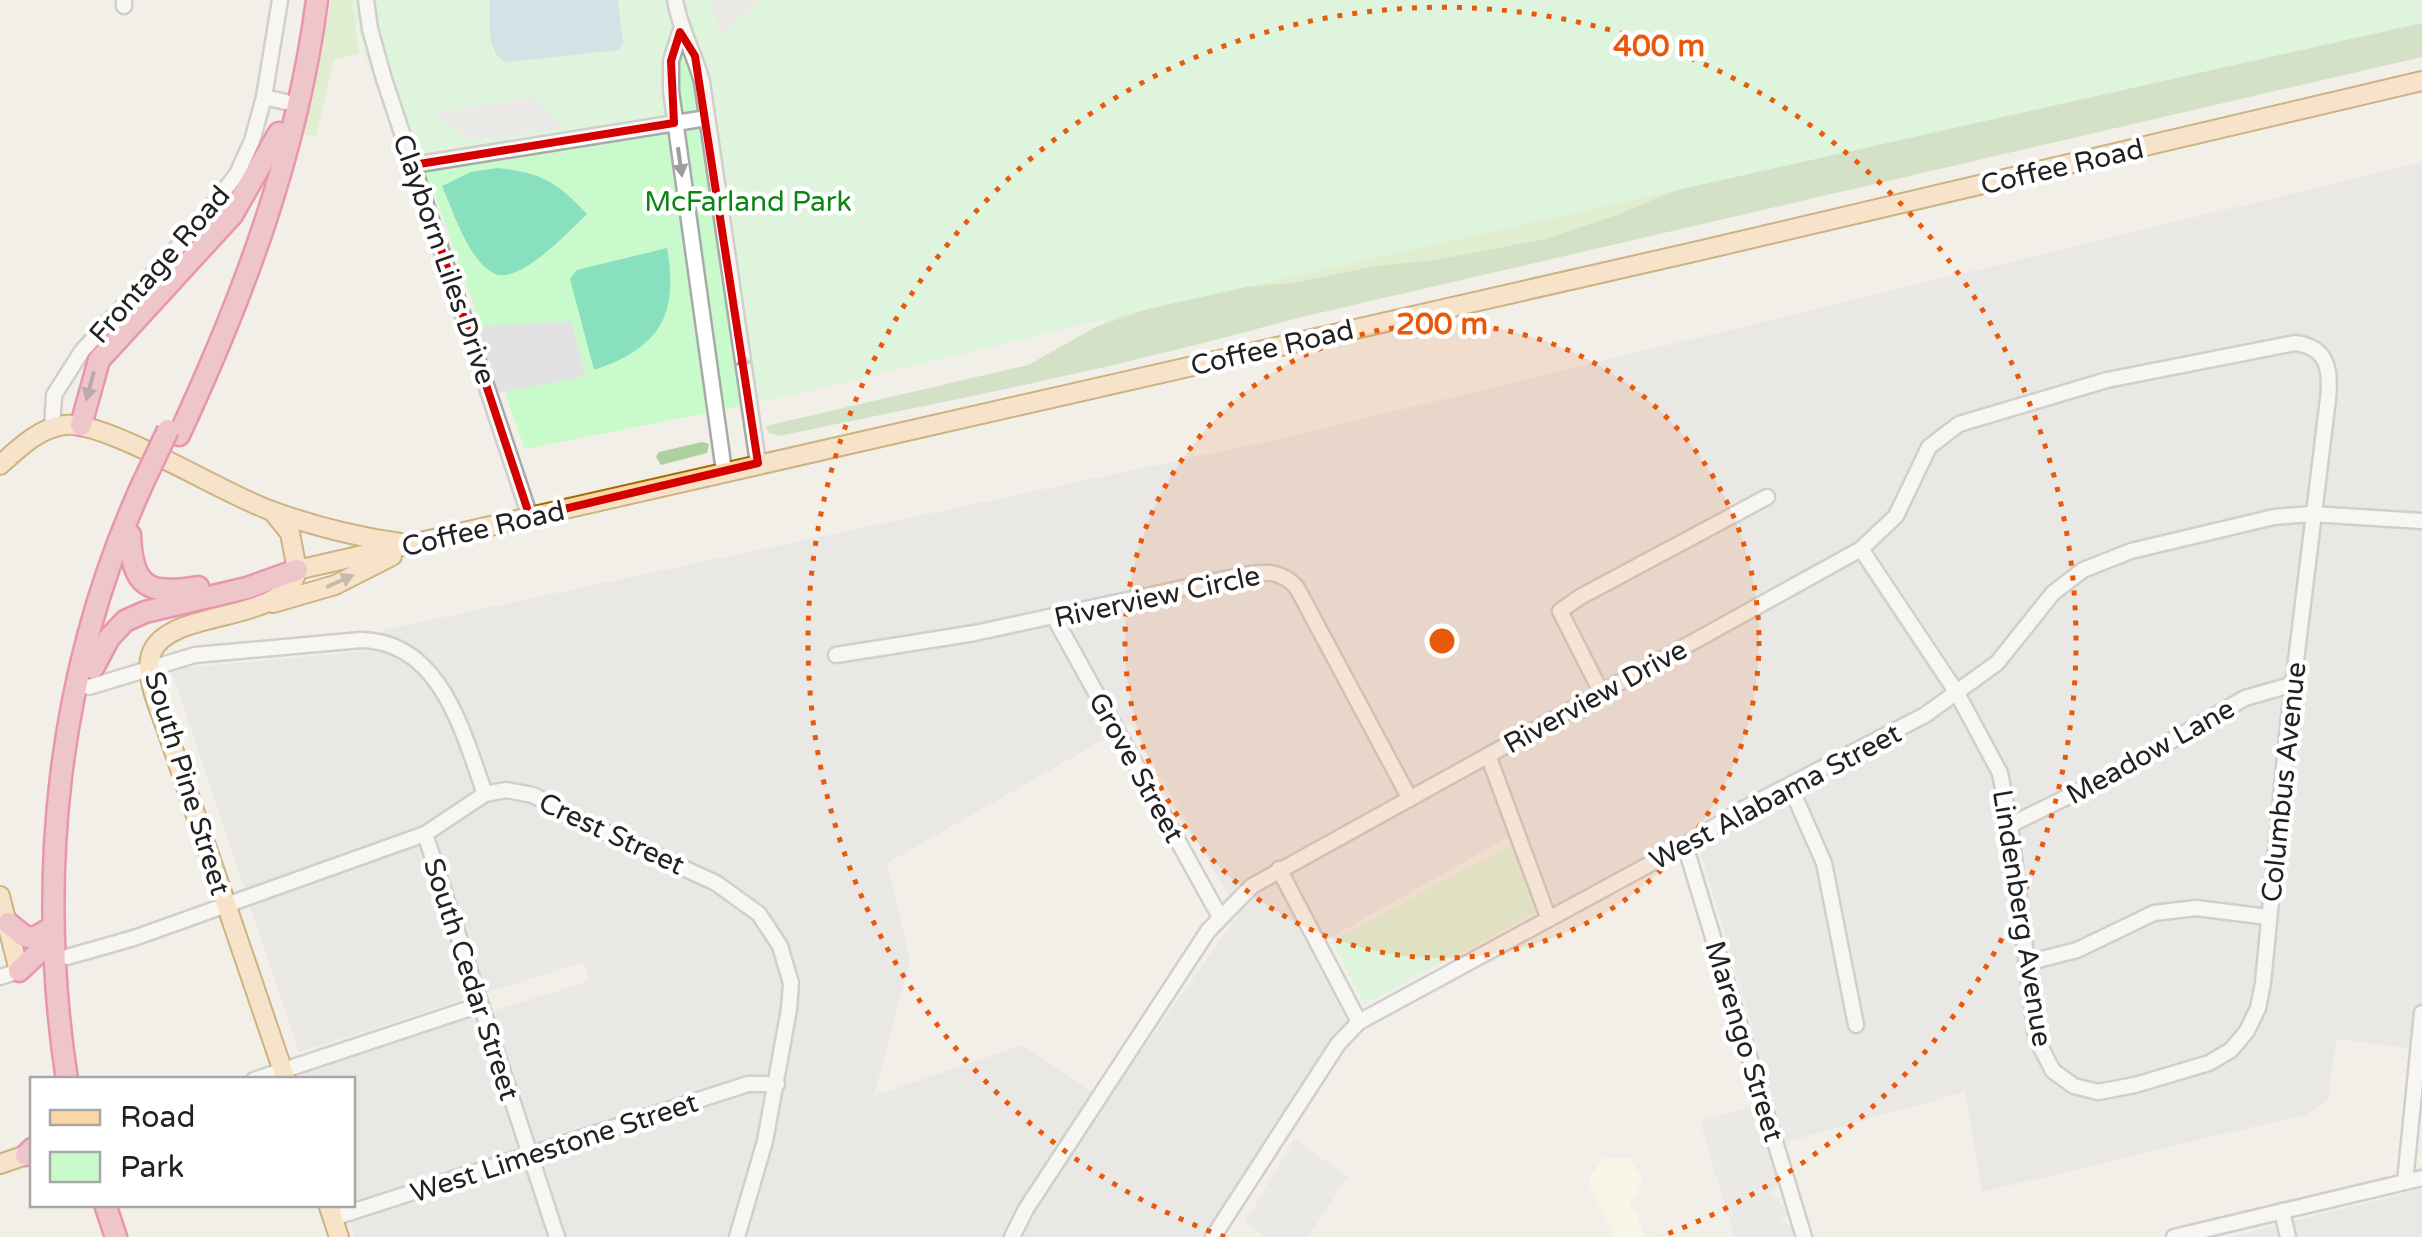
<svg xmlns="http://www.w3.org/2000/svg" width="2422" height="1237" font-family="'Varela Round',sans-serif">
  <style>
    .residential { fill: #e0dfdf; fill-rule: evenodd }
    .education { fill: #ffffe5 }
    .grass { fill: #cdebb0 }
    .forest { fill: #add19e }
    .park { fill: #c8facc }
    .pitch { fill: #88e0be }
    .parking { fill: #e2e2e2 }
    .water { fill: #aad3df }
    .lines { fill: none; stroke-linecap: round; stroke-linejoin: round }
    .minor-casing { stroke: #a9a9a9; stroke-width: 19 }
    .major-casing { stroke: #a06b00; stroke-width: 22 }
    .highway-casing { stroke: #dc2a67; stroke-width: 25 }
    .minor { stroke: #fff; stroke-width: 14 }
    .major { stroke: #fcd6a4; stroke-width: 18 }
    .highway { stroke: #e892a2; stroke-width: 20 }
    .highway-bridge-casing { stroke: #dc2a67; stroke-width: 25; stroke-linecap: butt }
    .highway-bridge { stroke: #e892a2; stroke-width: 20 }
    .oneway { fill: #9c9c9c }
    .oneway2 { fill: #7b545c }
    .oneway3 { fill: #8f7c63 }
    .marked { fill: none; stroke: #d40000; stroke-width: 8; stroke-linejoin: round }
    .ring { fill: none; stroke: #e8590c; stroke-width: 5; stroke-dasharray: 5 10 }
    .labels { text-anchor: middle; stroke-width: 9; stroke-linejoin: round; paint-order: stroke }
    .street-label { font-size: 28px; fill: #222; stroke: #fff }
    .park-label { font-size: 28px; fill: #0c8416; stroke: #fff }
    .centre { fill: #e8590c; stroke: #fff; stroke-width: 5 }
    .ring-label { font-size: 30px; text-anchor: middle; font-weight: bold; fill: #e8590c; stroke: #fff; stroke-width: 9; stroke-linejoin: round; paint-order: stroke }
  </style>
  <rect width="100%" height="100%" fill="#f2efe9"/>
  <g class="residential">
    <path d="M2422 162V1050L2336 1039 2328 1101 2307 1114 1982 1192 1965 1092 1786 1142 1695 832 1555 906 1524 828 1310 949 1347 1022 1203 1237H355L344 1205 352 1204V1080L303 1079 300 1072 589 981 584 962 299 1052 171 669 367 651 383 630 1284 438ZM1131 724 1239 914 1106 1101 1022 1045 874 1096 910 960 887 863Z"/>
    <path d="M2422 1188V1237H2230L2383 1199Z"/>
  </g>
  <path class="education" d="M1603 1158H1630L1643 1182 1629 1205 1639 1217 1637 1219 1646 1237H1616L1588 1181Z"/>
  <g class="grass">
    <path d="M331 0H352L359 53 334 60 316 136 304 134Z"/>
    <path d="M1690 184 1619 214 1545 239 1434 260 1375 266 1298 282 1197 292 1096 327 1145 301Z"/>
  </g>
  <g class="forest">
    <path d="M2422 0V57L1289 320C1121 368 950 400 779 436L769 433 766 426 1028 365 1096 327 1197 292 1298 282 1375 266 1434 260 1545 239 1619 214 1690 184Z"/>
    <path d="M702 442 709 444 707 453 661 465 656 457 659 452Z"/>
  </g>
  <g class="park">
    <path d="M350 0H489L492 52 623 43 618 0H2422V23L1139 311 786 397 525 449 429 179 412 182 368 64Z"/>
    <path d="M1513 843 1537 911 1365 1004 1332 942Z"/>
  </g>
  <g class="pitch">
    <path d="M497 168C541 172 558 183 587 214 570 230 518 287 493 273 468 259 453 211 442 186L471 172Z"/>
    <path d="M667 248C679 316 659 348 594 370L570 279 577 270Z"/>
  </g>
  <g class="parking">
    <path d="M709 0H762L722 34Z"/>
    <path d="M533 97 564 128 469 141 435 113Z"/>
    <path d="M571 321 586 376 499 393 476 327Z"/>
    <path d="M1756 1105 1779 1185 1771 1193 1773 1199 1778 1197 1780 1205 1785 1204 1788 1215 1779 1219 1792 1226 1795 1237H1734L1700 1121Z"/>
    <path d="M1294 1139 1348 1176 1308 1237H1264L1245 1222Z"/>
  </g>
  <path class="water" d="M489 0H618L623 44 618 50 508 62C485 57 491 21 489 0Z"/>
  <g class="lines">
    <g class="minor-casing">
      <g id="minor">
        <path d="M366 0 370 29 384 79 530 517"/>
        <path d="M675 0C681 33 694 51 702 82L758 463"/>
        <path d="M124 6V0"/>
        <path d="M680 32 671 61V91L724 471"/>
        <path d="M264 97 286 102"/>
        <path d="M413 165 707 118"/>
        <path d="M52 428 54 395 82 351 197 226 237 174 252 141 264 97 280 0"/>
        <path d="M1054 617 1220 917"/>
        <path d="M836 655 975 633 1238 576C1262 572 1280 568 1297 588L1410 799"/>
        <path d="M89 687 195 655 361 640C441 641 463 733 485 794"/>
        <path d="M1601 692 1560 611 1580 597 1767 497"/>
        <path d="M1488 755 1548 917"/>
        <path d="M1790 786 1824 863 1856 1025"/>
        <path d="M2010 825 2112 775 2245 698 2294 684"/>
        <path d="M425 834 557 1237"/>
        <path d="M1685 845 1804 1237"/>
        <path d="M1279 869 1359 1022"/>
        <path d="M67 957 134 938 425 834 485 794 506 790 533 795 577 819 716 883 759 914 780 946 791 983 789 1009 765 1141 737 1237"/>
        <path d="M2026 963 2077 950 2154 913 2196 908 2268 917"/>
        <path d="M0 977 19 971"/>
        <path d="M254 1080 480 1005"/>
        <path d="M2405 1182 2422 1013"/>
        <path d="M2282 1211 2288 1237"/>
        <path d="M333 1218 748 1084H777"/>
        <path d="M1012 1237 1026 1209 1208 931 1252 886 1861 549 1896 516 1929 447 1959 424 2107 380 2295 343C2328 347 2331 370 2328 399L2288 726 2263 983 2258 1008 2247 1031 2231 1050 2209 1063 2135 1085 2098 1092 2074 1086 2053 1071 2036 1038 2010 825 2000 773 1957 693 1861 549"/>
        <path d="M1213 1237 1338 1044 1359 1022 1685 845 1743 809 1925 715 1997 663 2053 593 2083 570 2131 551 2274 517 2312 514 2422 521"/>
        <path d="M2174 1237 2422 1178"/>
      </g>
    </g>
    <g class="major-casing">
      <g id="major">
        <path d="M0 465C19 448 39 428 65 425 108 421 225 495 272 511 313 526 358 537 400 543"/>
        <path d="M273 512 290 533 297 570"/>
        <path d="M297 570 1698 251 2422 81"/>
        <path d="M273 603 335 585 392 556"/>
        <path d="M0 896 19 971"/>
        <path d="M286 1080 166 728C159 708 143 673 152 652 171 607 287 625 297 570"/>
        <path d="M0 1164 32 1153"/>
        <path d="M328 1204 339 1237"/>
      </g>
    </g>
    <g class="highway-casing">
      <g id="highway">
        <path d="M81 425 99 360 232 215 279 133"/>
        <path d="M179 435C244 295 297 154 317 0"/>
        <path d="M130 535C132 586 147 596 198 587"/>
        <path d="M93 668 109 638 125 621 145 612 247 588 297 570"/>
        <path d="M8 923 24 936 34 938 51 928"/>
        <path d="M19 971 36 955 53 927"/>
        <path d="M67 1080C36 878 57 672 142 485"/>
        <path d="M26 1155 32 1149"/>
        <path d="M105 1204 116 1237"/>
      </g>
    </g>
    <use href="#minor" class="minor"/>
    <use href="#major" class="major"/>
    <use href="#highway" class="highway"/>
    <g class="highway-bridge-casing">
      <path id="highway-bridge" d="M142 485 168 430"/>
    </g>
    <use href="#highway-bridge" class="highway-bridge"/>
  </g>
  <defs><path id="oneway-solid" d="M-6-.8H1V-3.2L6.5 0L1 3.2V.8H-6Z" transform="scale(2.5)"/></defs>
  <g class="oneway">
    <use href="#oneway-solid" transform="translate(680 162) rotate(82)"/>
    <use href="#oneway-solid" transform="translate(744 367) rotate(-98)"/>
  </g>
  <use class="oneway2" href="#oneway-solid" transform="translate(90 386) rotate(105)"/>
  <use class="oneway3" href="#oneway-solid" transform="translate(340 581) rotate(-24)"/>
  <path d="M0 0H2422V1237H0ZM680 32 695 56 758 463 530 517 413 165 674 123 671 61Z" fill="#f2efe9" fill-opacity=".55" fill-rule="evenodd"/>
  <path class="marked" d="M680 32 695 56 758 463 530 517 413 165 674 123 671 61Z"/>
  <circle cx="1442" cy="641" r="317" fill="#e8590c" fill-opacity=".12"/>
  <g class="ring">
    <circle cx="1442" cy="641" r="317"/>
    <path d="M1225 1237A634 634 0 1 1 1659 1237"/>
  </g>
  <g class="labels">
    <g class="street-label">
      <text transform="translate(2062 166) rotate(-13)" y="10">Coffee Road</text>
      <text transform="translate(445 259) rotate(71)" y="10">Clayborn Liles Drive</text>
      <text transform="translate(159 264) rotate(-49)" y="10">Frontage Road</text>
      <text transform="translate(1272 347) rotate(-13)" y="10">Coffee Road</text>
      <text transform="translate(483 528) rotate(-13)" y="10">Coffee Road</text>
      <text transform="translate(1157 596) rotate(-12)" y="10">Riverview Circle</text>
      <text transform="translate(1595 696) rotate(-29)" y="10">Riverview Drive</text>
      <text transform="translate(2150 751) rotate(-29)" y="10">Meadow Lane</text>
      <text transform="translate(1137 767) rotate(61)" y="10">Grove Street</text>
      <text transform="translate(2283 782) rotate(-84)" y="10">Columbus Avenue</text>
      <text transform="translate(188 783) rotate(73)" y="10">South Pine Street</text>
      <text transform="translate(1775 796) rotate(-28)" y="10">West Alabama Street</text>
      <text transform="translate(612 833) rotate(25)" y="10">Crest Street</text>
      <text transform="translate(2023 918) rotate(81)" y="10">Lindenberg Avenue</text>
      <text transform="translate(472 979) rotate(72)" y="10">South Cedar Street</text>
      <text transform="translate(1745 1041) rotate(73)" y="10">Marengo Street</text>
      <text transform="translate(554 1147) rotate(-18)" y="10">West Limestone Street</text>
    </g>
    <g class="park-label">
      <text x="748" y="211">McFarland Park</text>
    </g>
  </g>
  <circle cx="1442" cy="641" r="15" class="centre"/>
  <g class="ring-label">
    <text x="1659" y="56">400 m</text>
    <text x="1442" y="334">200 m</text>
  </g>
  <rect x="30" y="1077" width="325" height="130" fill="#ffffff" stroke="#a7a7a7" stroke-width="2.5"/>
  <rect x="50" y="1110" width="50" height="15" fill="#fcd6a4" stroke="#a7a7a7" stroke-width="2.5"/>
  <text x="120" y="1127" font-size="30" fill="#222222">Road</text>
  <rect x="50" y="1152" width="50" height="30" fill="#c8facc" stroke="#a7a7a7" stroke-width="2.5"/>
  <text x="120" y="1177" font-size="30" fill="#222222">Park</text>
</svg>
